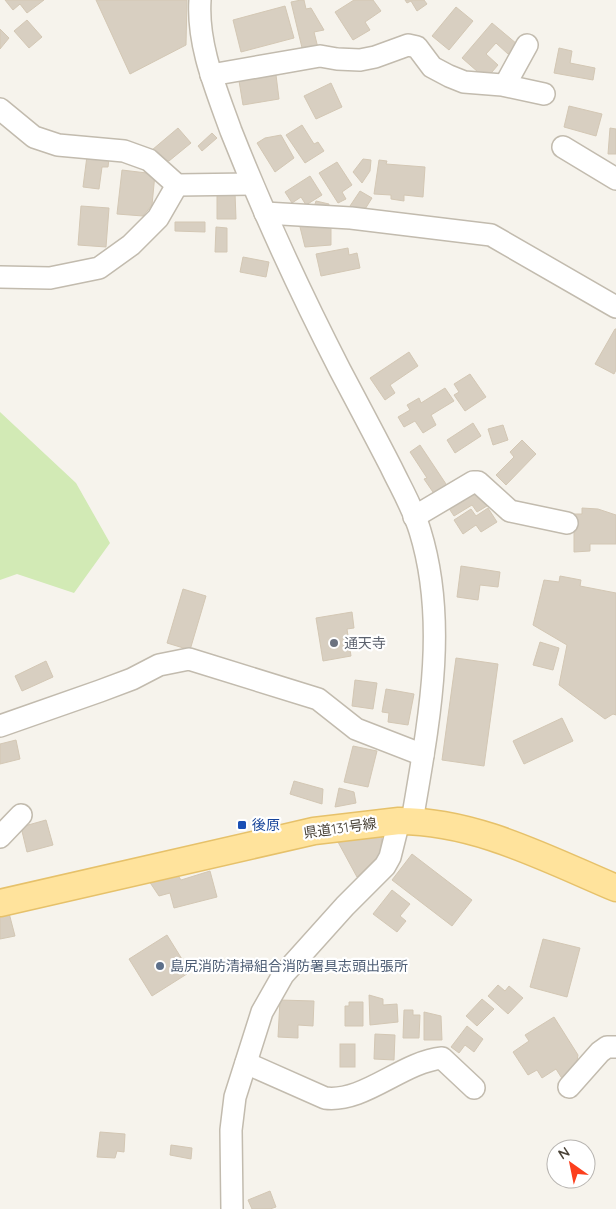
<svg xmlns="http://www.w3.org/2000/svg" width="616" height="1209" font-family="Quicksand,'Noto Sans JP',sans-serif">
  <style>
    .green { fill: #d2eab5 }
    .building { fill: #d8cfc1; stroke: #d3c7b4 }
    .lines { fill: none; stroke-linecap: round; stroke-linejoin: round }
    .minor-casing { stroke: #c2bbae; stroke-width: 24 }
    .major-casing { stroke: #e6c16a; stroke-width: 29 }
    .minor { stroke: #fff; stroke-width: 21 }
    .major { stroke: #ffe39c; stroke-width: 26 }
    .worship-dot { fill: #6b7280; stroke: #fff; stroke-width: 2 }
    .transit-dot { fill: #1a4fb4; stroke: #fff; stroke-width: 2 }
    .service-dot { fill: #5c6f8a; stroke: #fff; stroke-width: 2 }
    .labels { text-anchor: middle; stroke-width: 4.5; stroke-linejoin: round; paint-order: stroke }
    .worship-label { font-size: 14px; fill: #5b616d; stroke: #fff; text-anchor: start }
    .transit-label { font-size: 14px; fill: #164399; stroke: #fff; text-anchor: start }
    .street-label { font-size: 14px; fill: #4b4439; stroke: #fff }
    .service-label { font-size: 14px; fill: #4e5e75; stroke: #fff; text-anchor: start }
  </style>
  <rect width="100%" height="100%" fill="#f6f3ec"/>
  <path class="green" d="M0 412 76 483 110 543 74 593 17 574 0 580Z"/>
  <g class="building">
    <path d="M5 0H44L27 13 20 4 13 10Z"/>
    <path d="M96 0H187L186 45 130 74Z"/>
    <path d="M301 0H304L306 9 311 8 324 30 314 32 319 52 304 56 291 2Z"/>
    <path d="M354 0H373L381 11 365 22 370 30 353 40 335 12Z"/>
    <path d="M405 0H424L427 4 417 11 411 1 407 3Z"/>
    <path d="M285 6 294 38 241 52 233 20Z"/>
    <path d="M456 7 473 21 449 50 432 36Z"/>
    <path d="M27 20 42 37 29 48 14 31Z"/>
    <path d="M492 23 517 44 508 54 496 43 486 54 498 65 486 79 462 58Z"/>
    <path d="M0 29 9 38 0 49Z"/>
    <path d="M559 48 572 51 570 63 595 68 593 80 554 73Z"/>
    <path d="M276 75 279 99 243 105 239 81Z"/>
    <path d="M331 83 342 107 316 119 304 96Z"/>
    <path d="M569 106 602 114 596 136 564 127Z"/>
    <path d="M302 125 314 144 318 142 324 151 305 163 286 135Z"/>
    <path d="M178 128 191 143 169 161 158 159 152 150Z"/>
    <path d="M610 128 616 129V154H608Z"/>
    <path d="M212 133 217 138 202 151 198 146Z"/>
    <path d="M281 135 294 158 275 172 257 143 265 138Z"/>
    <path d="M87 156 109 159 108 167H102L99 189 83 187Z"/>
    <path d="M363 159 371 160 370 171 362 183 353 172Z"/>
    <path d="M379 160 387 161 386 164 425 167 423 197 404 195V201L391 199V195L374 194Z"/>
    <path d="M337 162 352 185 342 192 346 199 338 203 319 173Z"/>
    <path d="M122 170 155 174 152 205 143 216 117 214Z"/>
    <path d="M310 176 322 195 306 205 301 197 292 203 285 192Z"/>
    <path d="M360 191 372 198 362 214 350 206Z"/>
    <path d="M217 193H235L236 219H217Z"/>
    <path d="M316 201 329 204 328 210 314 207Z"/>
    <path d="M81 206 109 208 106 247 78 245Z"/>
    <path d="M175 222H205V232L175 231Z"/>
    <path d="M304 223 331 228V245L305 247 300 227Z"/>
    <path d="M216 227 227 228V252H215Z"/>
    <path d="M348 248 349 255 357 253 360 268 321 276 316 254Z"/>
    <path d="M243 257 269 262 266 277 240 272Z"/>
    <path d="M615 329H616V370L614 374 595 364Z"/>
    <path d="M409 352 418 366 390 385 395 393 385 400 370 378Z"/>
    <path d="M470 374 486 397 465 411 454 395 459 392 454 384Z"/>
    <path d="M445 388 454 401 431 415 436 425 423 433 415 421 404 427 398 417 410 410 407 405 419 398 421 403Z"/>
    <path d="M473 423 481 436 455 453 447 440Z"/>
    <path d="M503 425 508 440 493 445 488 429Z"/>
    <path d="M522 440 536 454 506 485 496 475 514 457 510 452Z"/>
    <path d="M420 445 448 487 435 495 424 479 427 478 410 452Z"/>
    <path d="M476 489 487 506 477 512 472 505 454 516 448 507Z"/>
    <path d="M488 508 497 522 481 532 476 525 463 534 454 520 471 509 476 516Z"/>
    <path d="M582 508 598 509 616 515V544H590V551L574 552V514H582Z"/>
    <path d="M461 566 500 572 498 587 480 585 478 600 457 597Z"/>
    <path d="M560 576 581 580 580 586 616 593V715L613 714 605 719 559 685 567 645 533 625 544 580 559 582Z"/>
    <path d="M183 589 206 596 190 650 167 643Z"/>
    <path d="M352 612 354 628 347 629 351 656 323 661 316 618Z"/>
    <path d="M540 642 559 648 553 670 533 665Z"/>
    <path d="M456 658 498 664 484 766 442 760Z"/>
    <path d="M46 661 53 677 22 691 15 676Z"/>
    <path d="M355 680 377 683 373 709 352 706Z"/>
    <path d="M386 689 414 694 408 725 388 722 389 713 382 712Z"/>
    <path d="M562 718 573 741 524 764 513 741Z"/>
    <path d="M16 740 20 759 0 764V744Z"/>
    <path d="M353 746 377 751 368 787 344 782Z"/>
    <path d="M294 781 323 789 322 804 290 794Z"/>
    <path d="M339 788 354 792 356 803 335 807Z"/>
    <path d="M46 820 53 845 27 852 21 827Z"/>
    <path d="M382 836 380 854 357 877 338 842Z"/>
    <path d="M412 854 472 900 452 926 392 880Z"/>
    <path d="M210 871 217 897 174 908 170 893 159 896 149 881 177 874 181 880Z"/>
    <path d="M392 890 410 904 400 916 406 921 397 932 373 914Z"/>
    <path d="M9 913 15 936 0 939V916Z"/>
    <path d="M167 935 190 972 152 996 129 959Z"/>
    <path d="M543 939 580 948 567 997 530 987Z"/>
    <path d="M498 985 505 991 509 986 523 998 508 1014 488 996Z"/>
    <path d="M369 995 383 999V1005L397 1004 398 1022 370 1025Z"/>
    <path d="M482 999 494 1009 477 1026 466 1016Z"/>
    <path d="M280 1000 314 1001 313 1026 298 1025V1038L278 1037Z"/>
    <path d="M349 1002H363V1026H345V1006H349Z"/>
    <path d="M404 1010H413V1015H420L419 1038H403Z"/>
    <path d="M424 1012 441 1016 442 1040H424Z"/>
    <path d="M554 1017 578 1055 575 1072 563 1080 556 1069 542 1078 537 1070 528 1075 513 1052 529 1041 525 1035Z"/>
    <path d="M467 1026 483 1039 474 1052 465 1045 459 1053 451 1047Z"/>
    <path d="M375 1034 395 1035 394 1060 374 1059Z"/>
    <rect x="340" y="1044" width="15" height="23"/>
    <path d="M100 1132 125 1134 124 1152 117 1151 115 1158 97 1157Z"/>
    <path d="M171 1145 192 1148 191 1159 170 1155Z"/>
    <path d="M270 1191 276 1207 270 1209H252L248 1200Z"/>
  </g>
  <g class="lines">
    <g class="minor-casing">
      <g id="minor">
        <path d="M200 0C197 45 216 89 231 131 263 212 300 292 340 370 357 402 374 434 391 467 401 488 413 508 420 531 449 625 428 726 412 821"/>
        <path d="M211 75 320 56 337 59 360 60 375 57 408 45 417 47 432 67 449 76 464 82 502 85 544 94"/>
        <path d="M505 85 527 45"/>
        <path d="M0 109 34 137 58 145 124 151 149 160 177 185 252 184"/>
        <path d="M563 147 616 179"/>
        <path d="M265 213 351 218 491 235 616 307"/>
        <path d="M0 277 50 278 99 268 131 245 158 218 177 185"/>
        <path d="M414 517 473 482H478L510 511 567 523"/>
        <path d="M0 726 100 691 132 679 159 665 189 659 318 699 356 729 423 755"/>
        <path d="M0 837 21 815"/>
        <path d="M246 1063 325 1098C364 1103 402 1062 442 1058L474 1088"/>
        <path d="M569 1087 600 1052 607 1047H616"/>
        <path d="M232 1209 231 1130 235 1097 262 1012 283 975 345 906 385 866 390 857 399 821"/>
      </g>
    </g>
    <g class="major-casing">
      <path id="major" d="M0 903 314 831 399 821C476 821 547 859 616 888"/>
    </g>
    <use href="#minor" class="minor"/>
    <use href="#major" class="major"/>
  </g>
  <circle class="worship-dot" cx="334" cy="643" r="5"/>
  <rect class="transit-dot" x="237" y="820" width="10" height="10" rx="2.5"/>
  <circle class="service-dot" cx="160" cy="966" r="5"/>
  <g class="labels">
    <g class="worship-label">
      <text x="344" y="648">通天寺</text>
    </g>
    <g class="transit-label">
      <text x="252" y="830">後原</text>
    </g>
    <g class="street-label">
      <text transform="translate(340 828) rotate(-8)" y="5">県道131号線</text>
    </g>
    <g class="service-label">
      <text x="170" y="971">島尻消防清掃組合消防署具志頭出張所</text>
    </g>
  </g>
  <g transform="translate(571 1164) rotate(327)"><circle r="24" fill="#ffffff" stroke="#b7b4b0"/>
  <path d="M0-4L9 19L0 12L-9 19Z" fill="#fc3f1d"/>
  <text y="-8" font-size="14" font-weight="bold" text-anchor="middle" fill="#4b4439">N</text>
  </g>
</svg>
